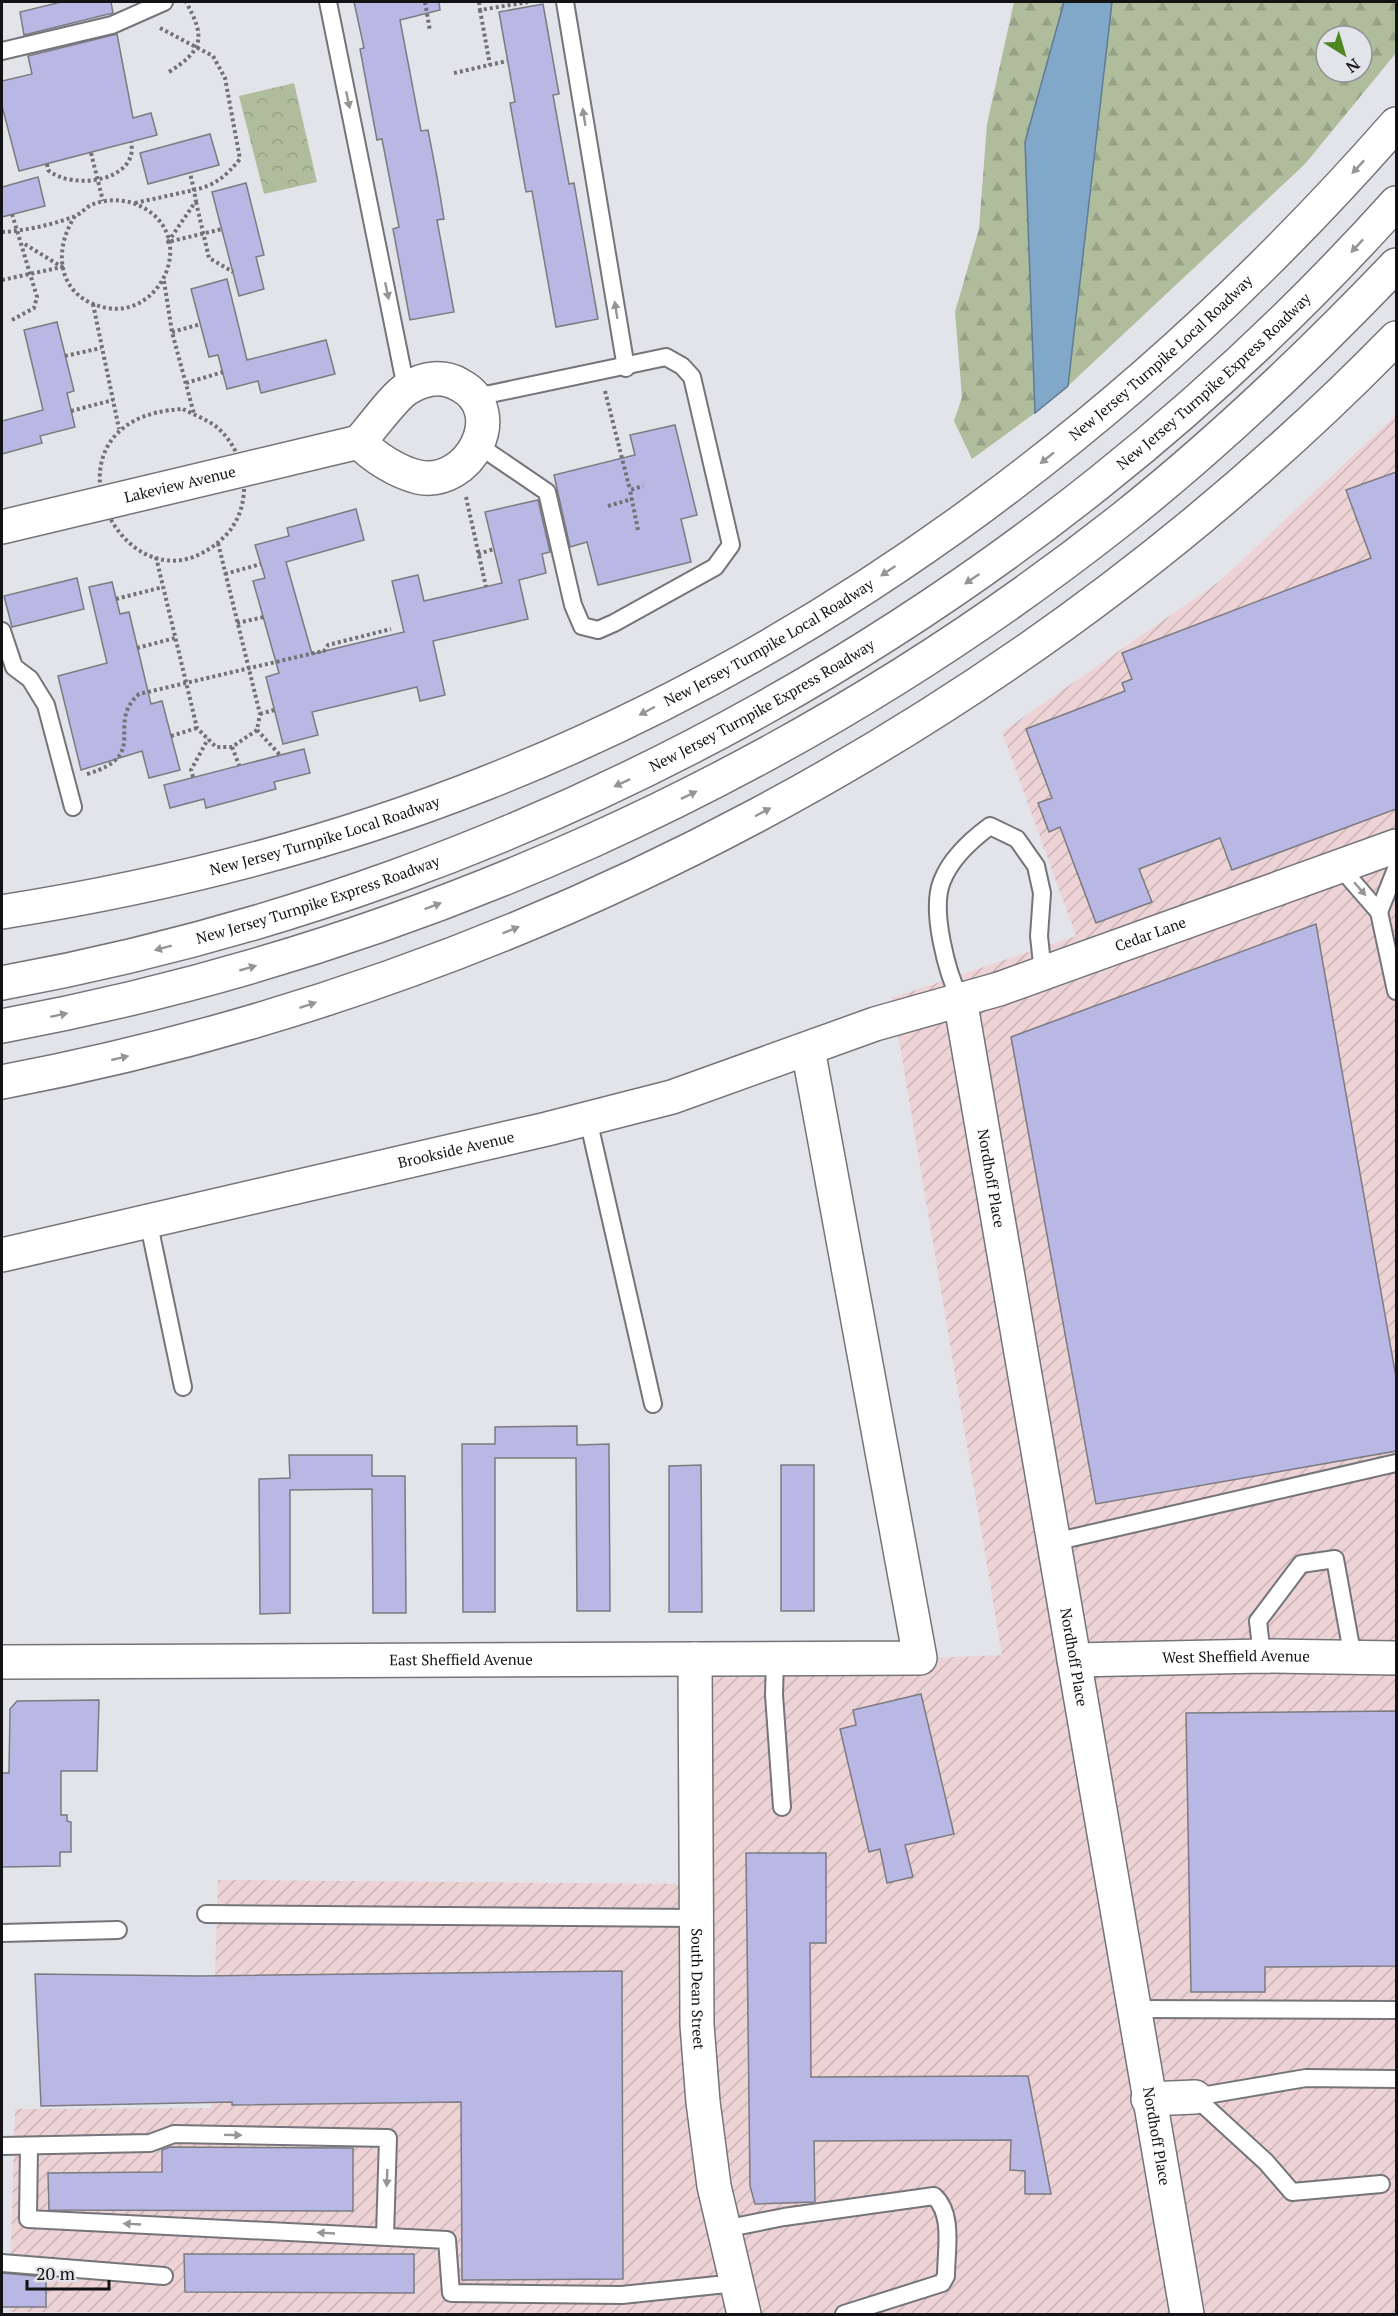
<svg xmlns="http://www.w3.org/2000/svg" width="1398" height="2316" font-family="'PT Serif',serif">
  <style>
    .industrial { fill: url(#industrial-furrows) }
    .forest { fill: url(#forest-firs); fill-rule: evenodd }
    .park { fill: url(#park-crowns) }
    .water { fill: #81a8c8; stroke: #607b92; stroke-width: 1.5 }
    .building { fill: #b9b7e4; stroke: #7b7b81; stroke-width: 1.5 }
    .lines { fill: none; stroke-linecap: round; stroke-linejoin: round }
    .lane-casing { stroke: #74747a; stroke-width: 20 }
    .street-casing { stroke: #74747a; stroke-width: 36 }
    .highway-casing { stroke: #74747a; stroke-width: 36 }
    .path { stroke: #727276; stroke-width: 4; stroke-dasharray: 3 3; stroke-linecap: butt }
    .lane { stroke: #fff; stroke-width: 16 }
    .street { stroke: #fff; stroke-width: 33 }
    .highway { stroke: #fff; stroke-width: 33 }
    .oneway { fill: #959596 }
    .labels { text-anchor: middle; stroke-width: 5; stroke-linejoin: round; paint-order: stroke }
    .street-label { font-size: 15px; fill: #131315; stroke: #e3e3ea }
  </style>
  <defs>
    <pattern id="industrial-furrows" width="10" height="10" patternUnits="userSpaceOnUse" patternTransform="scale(1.5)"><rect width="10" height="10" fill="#edd3d5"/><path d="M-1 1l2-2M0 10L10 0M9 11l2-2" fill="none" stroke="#cab4b6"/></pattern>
    <pattern id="forest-firs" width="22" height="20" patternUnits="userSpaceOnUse" patternTransform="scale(1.5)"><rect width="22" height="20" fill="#afbd9c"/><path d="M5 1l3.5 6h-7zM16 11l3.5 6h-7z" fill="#96a286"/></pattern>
    <pattern id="park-crowns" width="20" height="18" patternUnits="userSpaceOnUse" patternTransform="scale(1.5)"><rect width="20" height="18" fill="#afbd9c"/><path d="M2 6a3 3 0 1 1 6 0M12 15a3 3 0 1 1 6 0" fill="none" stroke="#96a286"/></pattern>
  </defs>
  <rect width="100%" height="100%" fill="#e3e3ea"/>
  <path class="industrial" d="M1396 415V2314L9 2312 15 2109 211 2108 218 1880 687 1884 690 1668 1002 1655 892 998 1076 936 1002 732 1220 581Z"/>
  <g class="forest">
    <path d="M1014 2H1064L1025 142 1035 413 972 459 954 421 962 397 955 312 979 229 987 124Z"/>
    <path d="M1112 2H1396V53L1305 164 1068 386ZM1326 36H1362V72H1326Z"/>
  </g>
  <path class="park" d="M294 83 317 182 264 194 239 96Z"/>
  <path class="water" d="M1064 2H1112L1068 386 1035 413 1025 142Z"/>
  <g class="building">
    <path d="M61 2H111L113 13 24 35 20 12Z"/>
    <path d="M354 2H439L440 10 400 20 421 131 428 130 437 177 444 219 437 220 454 312 410 320 393 229 399 227 382 139 377 140 360 49 364 48Z"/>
    <path d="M543 4 559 94 553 95 569 184 574 183 598 319 556 327 532 191 526 192 510 103 515 102 499 12Z"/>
    <path d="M117 34 133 118 151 113 157 135 19 171 2 106V81L32 74 28 56Z"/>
    <path d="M210 134 219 165 148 184 140 153Z"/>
    <path d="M38 177 45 206 2 217V187Z"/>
    <path d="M246 183 264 255 256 257 264 289 239 296 212 192Z"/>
    <path d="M227 279 247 360 326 340 335 374 261 393 258 381 227 389 218 355 209 357 191 289Z"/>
    <path d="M57 322 74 391 67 393 75 427 40 436 42 443 2 454V421L43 410 24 330Z"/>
    <path d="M675 425 697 515 681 519 691 562 598 585 587 542 570 547 554 475 635 455 630 435Z"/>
    <path d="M1396 472V809L1232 870 1220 838 1139 869 1152 902 1096 923 1060 827 1049 832 1038 803 1052 798 1026 729 1125 691 1122 683 1132 679 1122 653 1371 558 1346 490Z"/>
    <path d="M538 500 550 552 542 554 546 573 519 580 528 619 433 641 445 695 420 701 417 687 312 712 318 735 283 744 266 677 279 673 253 581 265 578 255 545 289 536 287 528 356 509 364 540 286 562 312 654 404 632 392 581 418 575 424 601 502 583 485 512Z"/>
    <path d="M77 578 84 609 12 627 4 596Z"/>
    <path d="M112 582 120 614 129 612 151 704 162 701 180 770 149 778 142 751 81 770 58 676 107 663 89 587Z"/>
    <path d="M304 749 310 773 274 782 276 789 206 808 204 799 170 808 164 785Z"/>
    <path d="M1316 924 1396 1377V1451L1096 1504 1011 1037Z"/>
    <path d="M577 1426V1445L609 1444 610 1611H577L576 1458H495V1612H463L462 1444H495V1427Z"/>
    <path d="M289 1455H372V1476H405L406 1613H373L372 1489 290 1490V1613L260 1614 259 1479 290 1478Z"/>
    <path d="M701 1465 702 1612H669V1466Z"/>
    <rect x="781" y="1465" width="33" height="146"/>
    <path d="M921 1694 954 1834 905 1845 913 1877 887 1883 880 1849 869 1852 840 1729 856 1725 853 1710Z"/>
    <path d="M99 1700 97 1771H61V1815H67V1821L71 1822V1852H60V1866L2 1867V1773H9L10 1709 17 1701Z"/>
    <path d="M1396 1711V1966L1265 1967V1992H1191L1186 1713Z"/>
    <path d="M746 1853H826V1943H810L811 2077 1028 2076 1051 2194H1025V2171L1010 2170 1011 2140 814 2141 815 2202 755 2204 750 2186Z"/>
    <path d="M622 1971 623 2279 462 2280 461 2102 232 2105V2102L41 2106 35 1974 200 1976Z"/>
    <path d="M170 2147 353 2148V2211L49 2210 48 2173 162 2172V2150Z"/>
    <path d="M184 2254H414V2293L185 2292Z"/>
    <path d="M2 2273 46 2277V2307H2Z"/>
  </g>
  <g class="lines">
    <g class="lane-casing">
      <g id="lane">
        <path d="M328 2 406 388"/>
        <path d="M565 2 626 368"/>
        <path d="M2 51 112 25 164 2"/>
        <path d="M476 397 666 357 682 366 692 377 731 545 715 567 614 623 598 630 582 626 573 605 547 492 478 445"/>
        <path d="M2 631 14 667 30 679 46 705 73 807"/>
        <path d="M1340 867 1379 912 1396 991"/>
        <path d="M1379 912 1396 869"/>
        <path d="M960 999C947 973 930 910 942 881 951 858 971 840 990 826L1017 839 1036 866 1042 893 1039 936 1043 973"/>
        <path d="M588 1119 653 1404"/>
        <path d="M148 1220 183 1387"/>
        <path d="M1054 1542 1396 1463"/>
        <path d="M1262 1656 1258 1621 1301 1564 1335 1559 1353 1658"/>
        <path d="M775 1659 774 1695 782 1807"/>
        <path d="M206 1914 696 1918"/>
        <path d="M2 1933 118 1930"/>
        <path d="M1133 2009 1396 2010"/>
        <path d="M1195 2097 1266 2162 1292 2192 1381 2184"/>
        <path d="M1195 2097 1306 2078 1396 2079"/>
        <path d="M2 2146 150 2143 174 2134 388 2138 385 2236"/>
        <path d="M29 2146 28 2219 447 2240 451 2293 622 2295 736 2283"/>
        <path d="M724 2229 784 2217 934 2196C954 2214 946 2251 946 2276L942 2283 844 2314"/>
        <path d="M2 2263 164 2276"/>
      </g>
    </g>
    <g class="street-casing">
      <g id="street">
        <path id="s1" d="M2 527 359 442C372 428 394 396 408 388 424 378 443 375 460 385 510 412 469 488 418 477 397 472 374 457 359 442"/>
        <path id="s2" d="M960 999 1187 2314"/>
        <path id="s3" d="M2 1255 547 1129 672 1097 875 1024 999 989 1396 846"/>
        <path id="s4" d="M695 1659 697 2025 703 2102 714 2186 744 2314"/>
        <path id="s5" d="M1074 1660 1262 1656 1396 1658"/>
        <path id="s6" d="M2 1662 920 1658 808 1049"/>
        <path d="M1148 2099 1195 2097"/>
      </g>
    </g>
    <g class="highway-casing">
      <g id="highway">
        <path id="s7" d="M2 912C167 886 330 845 486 783 839 644 1147 408 1396 124"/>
        <path id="s8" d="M2 983C538 885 1032 608 1396 203"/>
        <path d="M2 1026C409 950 797 776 1122 519 1220 441 1310 355 1396 265"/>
        <path d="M2 1082C528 982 1022 720 1396 338"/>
      </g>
    </g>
    <g class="path">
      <path d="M425 2 430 31"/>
      <path d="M479 2 480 10 528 2"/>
      <path d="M480 10 490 65"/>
      <path d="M160 28 213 56 225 78 240 159C226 176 216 185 194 190L196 201 168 242 222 229"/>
      <path d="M169 72C203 50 206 38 186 2"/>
      <path d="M454 73 507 61"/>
      <path d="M91 153 103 201"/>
      <path d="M47 164 48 170C72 191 140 181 131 142"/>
      <path d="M196 202 209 258 233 272"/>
      <path d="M135 203 194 190 190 173"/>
      <path d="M2 232C25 231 50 225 73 217 80 215 85 208 91 205 113 196 137 200 155 216 192 251 156 317 107 308 59 299 51 253 75 216"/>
      <path d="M2 280 62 267 23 243"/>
      <path d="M164 281 172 332 194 414"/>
      <path d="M93 304 119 429"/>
      <path d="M12 320 34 308 37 297 12 214"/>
      <path d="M172 332 201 324"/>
      <path d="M65 356 101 348"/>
      <path d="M186 383 223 372"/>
      <path d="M605 391 630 490"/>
      <path d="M183 409C194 415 209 420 219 429 249 457 254 509 223 538 126 629 23 417 183 409Z"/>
      <path d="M71 411 113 400"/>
      <path d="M466 497 486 587"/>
      <path d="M608 506 632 499"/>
      <path d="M638 530 630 490 643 486"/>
      <path d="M478 554 494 549"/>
      <path d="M156 557 197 728 216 747H232L257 730 260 714 218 543"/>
      <path d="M225 574 261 564"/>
      <path d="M116 599 163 587"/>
      <path d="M237 623 264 617"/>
      <path d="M137 648 175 638"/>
      <path d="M260 714 274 710"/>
      <path d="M257 730 280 755"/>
      <path d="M171 736 197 728"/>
      <path d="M232 747 239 765"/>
      <path d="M87 774C152 755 104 725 139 694L314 653 324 651 328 645 391 629"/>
      <path d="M193 777 191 770 208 739"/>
    </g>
    <use href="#lane" class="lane"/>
    <use href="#street" class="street"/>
    <use href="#highway" class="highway"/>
  </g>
  <defs><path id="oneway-solid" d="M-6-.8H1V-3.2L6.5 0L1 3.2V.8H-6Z" transform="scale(1.5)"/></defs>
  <g class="oneway">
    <use href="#oneway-solid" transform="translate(348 100) rotate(78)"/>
    <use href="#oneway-solid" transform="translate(584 117) rotate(-99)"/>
    <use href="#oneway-solid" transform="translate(1358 167) rotate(133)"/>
    <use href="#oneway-solid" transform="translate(1357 246) rotate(133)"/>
    <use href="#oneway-solid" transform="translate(387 291) rotate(78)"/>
    <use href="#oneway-solid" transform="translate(616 310) rotate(-99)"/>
    <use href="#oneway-solid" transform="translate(1047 458) rotate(141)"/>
    <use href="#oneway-solid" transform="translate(888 571) rotate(146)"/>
    <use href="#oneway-solid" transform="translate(972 579) rotate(146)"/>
    <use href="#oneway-solid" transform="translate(647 711) rotate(152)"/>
    <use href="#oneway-solid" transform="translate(622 783) rotate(155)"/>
    <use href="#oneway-solid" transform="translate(689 795) rotate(-26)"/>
    <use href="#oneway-solid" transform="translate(763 812) rotate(-28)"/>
    <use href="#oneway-solid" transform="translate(1360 889) rotate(49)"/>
    <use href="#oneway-solid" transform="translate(433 906) rotate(-21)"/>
    <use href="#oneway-solid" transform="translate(511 930) rotate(-22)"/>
    <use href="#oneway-solid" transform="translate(163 948) rotate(165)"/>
    <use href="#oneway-solid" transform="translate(248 968) rotate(-16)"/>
    <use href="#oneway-solid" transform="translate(308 1005) rotate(-18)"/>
    <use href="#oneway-solid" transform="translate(59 1015) rotate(-12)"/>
    <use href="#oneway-solid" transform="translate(120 1058) rotate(-13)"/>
    <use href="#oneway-solid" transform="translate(233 2135) rotate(1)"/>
    <use href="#oneway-solid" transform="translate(387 2178) rotate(92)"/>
    <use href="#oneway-solid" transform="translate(132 2224) rotate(-177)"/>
    <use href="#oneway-solid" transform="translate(326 2233) rotate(-177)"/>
  </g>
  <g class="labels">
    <g class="street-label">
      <text dy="5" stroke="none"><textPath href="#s7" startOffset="1304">New Jersey Turnpike Local Roadway</textPath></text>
      <text dy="5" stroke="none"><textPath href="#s8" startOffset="1371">New Jersey Turnpike Express Roadway</textPath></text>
      <text dy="5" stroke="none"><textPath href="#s1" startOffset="183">Lakeview Avenue</textPath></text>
      <text dy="5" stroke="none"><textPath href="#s7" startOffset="818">New Jersey Turnpike Local Roadway</textPath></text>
      <text dy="5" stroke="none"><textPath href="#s8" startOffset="813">New Jersey Turnpike Express Roadway</textPath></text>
      <text dy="5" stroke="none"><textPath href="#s7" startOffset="332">New Jersey Turnpike Local Roadway</textPath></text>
      <text dy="5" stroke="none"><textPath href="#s8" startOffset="327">New Jersey Turnpike Express Roadway</textPath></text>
      <text dy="5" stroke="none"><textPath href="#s3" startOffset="1194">Cedar Lane</textPath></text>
      <text dy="5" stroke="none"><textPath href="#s3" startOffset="466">Brookside Avenue</textPath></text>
      <text dy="5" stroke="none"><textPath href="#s2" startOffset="182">Nordhoff Place</textPath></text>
      <text dy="5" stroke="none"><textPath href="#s2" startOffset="668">Nordhoff Place</textPath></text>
      <text dy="5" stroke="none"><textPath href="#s5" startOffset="162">West Sheffield Avenue</textPath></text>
      <text dy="5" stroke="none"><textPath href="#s6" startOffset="459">East Sheffield Avenue</textPath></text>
      <text dy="5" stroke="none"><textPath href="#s4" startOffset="330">South Dean Street</textPath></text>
      <text dy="5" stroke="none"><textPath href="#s2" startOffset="1154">Nordhoff Place</textPath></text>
    </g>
  </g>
  <rect width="1398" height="2316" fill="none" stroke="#131315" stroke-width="6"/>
  <g transform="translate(1344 54) rotate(143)"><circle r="28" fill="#e3e3ea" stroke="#909095" stroke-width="1.5"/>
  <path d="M0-4.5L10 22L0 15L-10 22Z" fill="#4e8722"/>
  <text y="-9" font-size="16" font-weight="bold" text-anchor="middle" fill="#131315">N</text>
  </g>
  <path d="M27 2280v9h82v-9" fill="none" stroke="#131315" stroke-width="3"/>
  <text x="36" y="2280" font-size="18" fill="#131315" stroke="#e3e3ea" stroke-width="4.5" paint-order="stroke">20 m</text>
</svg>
